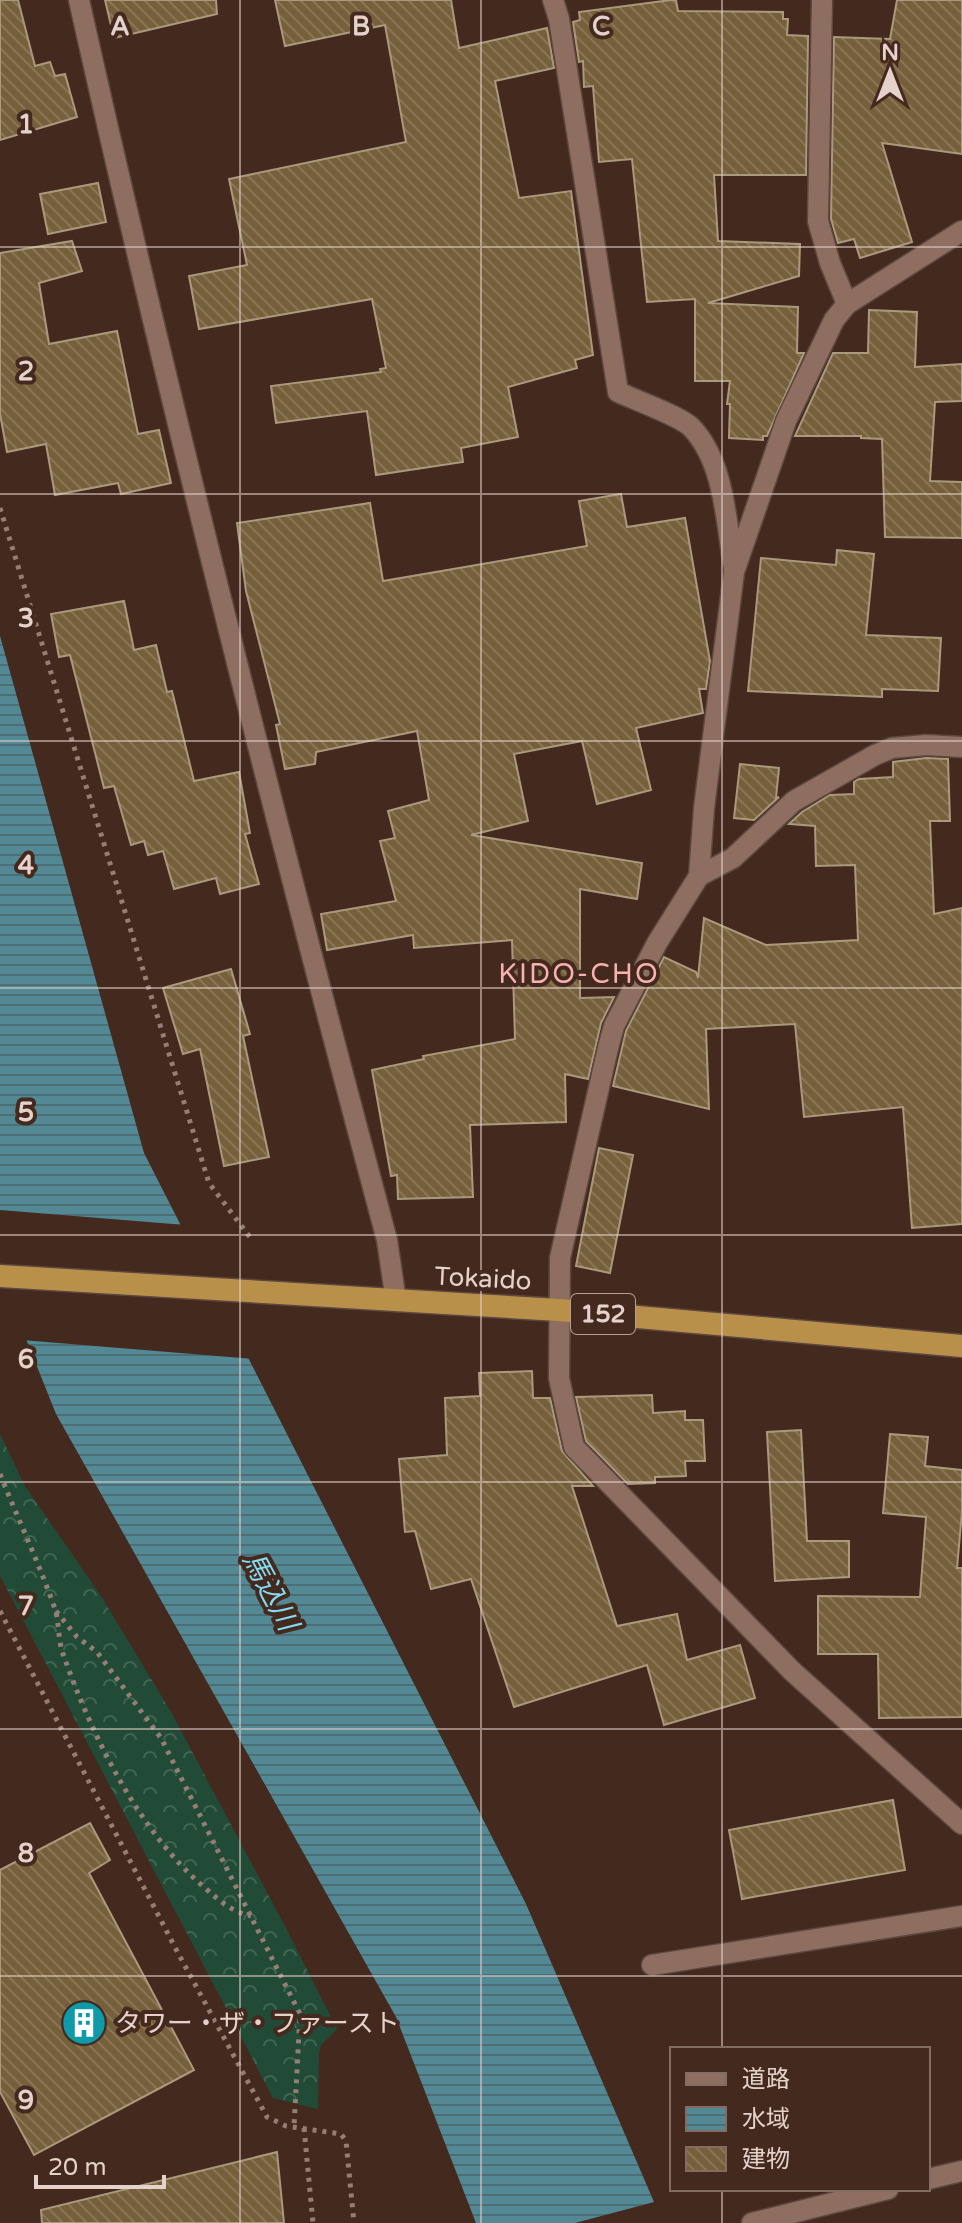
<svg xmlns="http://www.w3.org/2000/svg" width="962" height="2223" font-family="'Varela Round','Noto Sans JP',sans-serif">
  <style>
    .forest { fill: url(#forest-crowns) }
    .water { fill: url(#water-rules) }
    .pier { fill: #43291e }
    .building { fill: url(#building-back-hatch); stroke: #aa997d; stroke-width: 2 }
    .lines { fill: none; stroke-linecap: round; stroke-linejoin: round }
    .minor-casing { stroke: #5d473e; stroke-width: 23 }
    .tertiary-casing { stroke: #5d473e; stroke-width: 23 }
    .trunk-casing { stroke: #5d473e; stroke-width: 25 }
    .path { stroke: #947e75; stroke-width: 5; stroke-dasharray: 4 6; stroke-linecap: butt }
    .minor { stroke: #8d6e61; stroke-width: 20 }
    .tertiary { stroke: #8d6e61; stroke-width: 20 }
    .trunk { stroke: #b9904a; stroke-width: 22 }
    .grid { fill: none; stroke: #e4d2cb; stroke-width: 2; stroke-opacity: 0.55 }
    .labels { text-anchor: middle; stroke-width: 8; stroke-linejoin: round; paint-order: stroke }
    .shield { fill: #43291e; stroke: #b49f97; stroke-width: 2 }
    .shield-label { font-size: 24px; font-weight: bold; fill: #e4d2cb }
    .street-label { font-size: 26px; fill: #e4d2cb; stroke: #43291e }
    .poi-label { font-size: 26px; fill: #e4d2cb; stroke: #43291e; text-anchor: start }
    .neighbourhood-label { font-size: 28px; letter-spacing: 2px; fill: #f6b2af; stroke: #43291e }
    .water-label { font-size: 28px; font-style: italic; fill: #83dbf1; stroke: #43291e }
    .grid-label { font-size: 26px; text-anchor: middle; font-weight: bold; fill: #e4d2cb; stroke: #43291e; stroke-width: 8; stroke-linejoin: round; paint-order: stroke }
  </style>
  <defs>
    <pattern id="forest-crowns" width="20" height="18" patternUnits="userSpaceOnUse" patternTransform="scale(2)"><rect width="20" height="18" fill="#214b37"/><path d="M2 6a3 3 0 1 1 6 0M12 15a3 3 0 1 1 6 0" fill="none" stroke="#416453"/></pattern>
    <pattern id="water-rules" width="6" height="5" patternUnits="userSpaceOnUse" patternTransform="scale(2)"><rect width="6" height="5" fill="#538895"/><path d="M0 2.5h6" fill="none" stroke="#4e6e76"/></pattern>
    <pattern id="building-back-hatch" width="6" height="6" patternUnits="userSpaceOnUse" patternTransform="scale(2)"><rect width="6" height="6" fill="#76603b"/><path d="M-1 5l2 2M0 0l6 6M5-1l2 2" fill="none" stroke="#897656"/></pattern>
  </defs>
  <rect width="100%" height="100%" fill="#43291e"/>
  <path class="forest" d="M0 1434 25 1486 101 1596 171 1712 287 1930 337 2029 321 2045 319 2053 318 2109 273 2098 0 1576Z"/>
  <path class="water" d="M0 636 144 1153 526 1904 663 2223H476L396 2017 56 1414 0 1274Z"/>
  <g class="pier">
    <path d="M0 1210 185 1225 254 1359 22 1340 0 1285Z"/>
    <path d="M658 2201 667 2223H575Z"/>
  </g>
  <g class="building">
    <path d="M0 0H18L35 66 50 62 55 76 65 74 77 117 0 140Z"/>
    <path d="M105 0H216L217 14 114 38Z"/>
    <path d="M275 0H451L459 48 547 28 554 68 495 81 519 198 571 191 593 355 575 360 577 368 508 387 518 437 461 448 463 462 376 475 367 411 276 423 271 386 381 372 380 369 386 368 372 299 199 329 189 276 247 265 229 179 406 142 385 25 285 46Z"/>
    <path d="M671 0H676L678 11 783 12V19H788L787 35 808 36 806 175H714L718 241 800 244 799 276 708 303 798 307 797 353H804L767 436H763V440L729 438 730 404H727L730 381H695V299L647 302 632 159 599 162 593 86 584 87 583 61 579 62 573 22 580 20 579 12Z"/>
    <path d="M897 0H962V154L882 143 912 242 860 258 854 239 838 243 831 219 834 37 890 39Z"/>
    <path d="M98 183 106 222 48 234 40 194Z"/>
    <path d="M72 241 82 271 39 283 49 344 117 331 138 434 159 430 171 483 121 494 118 483 55 495 46 444 7 452 0 414V253Z"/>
    <path d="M869 310 917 312 915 367 962 364V401L935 402 930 481 962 482V538L885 537 882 439 861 438V436H795L833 353H868Z"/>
    <path d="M621 494 627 527 685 518 710 661 706 689H699L703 713 636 728 651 790 597 804 582 741 514 754 528 821 471 835 642 863 637 899 580 889V998L614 997 601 1023 588 1079 565 1074 566 1122 470 1125 473 1197 398 1199 397 1175 391 1176 372 1070 424 1059 423 1056 515 1039 512 940 414 948 413 935 327 950 321 914 396 901 380 841 395 838 388 811 429 800 417 731 316 752 315 764 285 769 276 725 280 724 246 591 237 523 370 503 383 581 587 546 579 501Z"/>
    <path d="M837 550 874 554 866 635 941 638 938 691 882 689V697L748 691 761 558 836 565Z"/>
    <path d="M124 601 134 650 156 645 167 692 172 691 194 781 239 772 250 833 245 834 259 884 220 894 216 878 174 889 163 851 148 855 144 841 131 845 114 786 104 788 70 655 59 657 51 614Z"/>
    <path d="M926 758 948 759 950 821H930L934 914 962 908V1224L912 1228 903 1107 804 1117 795 1024 706 1029 709 1109 613 1086 626 1031 664 957 696 972 698 978 704 918 766 945 858 940 855 865 816 866 815 826 789 824 802 812 830 795 854 794V782L859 779 893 777V762Z"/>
    <path d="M740 764 779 768 776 798 779 797 754 820 734 818Z"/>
    <path d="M231 969 250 1034 243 1036 269 1157 224 1166 200 1049 183 1054 163 988Z"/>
    <path d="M599 1148 633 1155 610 1273 576 1266Z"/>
    <path d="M532 1371 533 1398H550L562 1451 593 1486H572L617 1626 677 1614 687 1660 740 1645 755 1698 664 1725 647 1665 514 1707 471 1579 431 1589 415 1531 405 1532 399 1459 447 1455 445 1398 480 1396 479 1373Z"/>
    <path d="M652 1395 653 1413 685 1411V1420H703L705 1461H685L686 1476 655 1477V1483L628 1484 586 1441 576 1397Z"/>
    <path d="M801 1430 807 1541H849V1577L775 1581 767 1432Z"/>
    <path d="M890 1434 928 1437 925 1466 962 1470V1512L957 1568H962V1717L879 1718 878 1654H818V1596L920 1597 926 1517 883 1513Z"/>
    <path d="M893 1800 905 1870 742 1899 729 1830Z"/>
    <path d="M90 1823 110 1860 89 1873 194 2070 34 2155 0 2092V1870Z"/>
    <path d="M277 2152 284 2223H42L41 2210Z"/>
  </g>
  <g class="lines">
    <g class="minor-casing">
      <g id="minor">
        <path d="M553 0 559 19 618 392C635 400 680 416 691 427 725 462 726 523 734 568"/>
        <path d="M822 0 818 221 830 263 847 304 834 320 786 421 734 572 704 808 699 876 657 943 614 1026 608 1048 560 1258 559 1378 574 1447 792 1671 962 1824"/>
        <path d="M847 304 962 231"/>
        <path d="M699 876 733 858 794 801 875 755 892 748 926 745 962 747"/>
        <path d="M652 1965 962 1916"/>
      </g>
    </g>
    <g class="tertiary-casing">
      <g id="tertiary">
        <path d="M79 0C172 416 277 829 387 1240L396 1301"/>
        <path d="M928 2179 962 2171"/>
        <path d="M752 2223 888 2189"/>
      </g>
    </g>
    <g class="trunk-casing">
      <path id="trunk" d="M0 1276 559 1310 962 1346"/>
    </g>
    <g class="path">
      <path d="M0 508 209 1183 252 1240"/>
      <path d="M0 1474C18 1519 39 1563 55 1609 59 1622 58 1637 62 1651 91 1734 138 1831 205 1888 220 1901 232 1912 251 1916"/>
      <path d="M0 1611 178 1953 267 2117 286 2126 341 2134 346 2141 354 2223"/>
      <path d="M56 1611 77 1637 97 1652 161 1738 300 2014 294 2127"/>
      <path d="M304 2128 313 2223"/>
    </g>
    <use href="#minor" class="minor"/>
    <use href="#tertiary" class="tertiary"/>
    <use href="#trunk" class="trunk"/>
  </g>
  <path class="grid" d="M240 0V2223M481 0V2223M722 0V2049M0 247H962M0 494H962M0 741H962M0 988H962M0 1235H962M0 1482H962M0 1729H962M0 1976H962M722 2189V2223"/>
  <defs>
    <g id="building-disc" transform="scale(2.3)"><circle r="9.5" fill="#0f9aa8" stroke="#43291e"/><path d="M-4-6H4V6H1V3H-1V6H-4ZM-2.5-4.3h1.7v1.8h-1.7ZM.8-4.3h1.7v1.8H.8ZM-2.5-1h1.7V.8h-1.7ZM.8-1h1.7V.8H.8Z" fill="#fff"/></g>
  </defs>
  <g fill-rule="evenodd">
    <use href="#building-disc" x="84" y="2023"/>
  </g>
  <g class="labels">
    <rect class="shield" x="571" y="1294" width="64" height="40" rx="6"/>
    <g class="shield-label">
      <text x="603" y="1322">152</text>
    </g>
    <g class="street-label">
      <text transform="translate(483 1278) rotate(3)" y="9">Tokaido</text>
    </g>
    <g class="poi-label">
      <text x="115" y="2032">タワー・ザ・ファースト</text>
    </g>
    <g class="neighbourhood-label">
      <text x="579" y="983">KIDO-CHO</text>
    </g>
    <g class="water-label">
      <text transform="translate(271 1591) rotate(62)" y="10">馬込川</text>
    </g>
  </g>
  <g class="grid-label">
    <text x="120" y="35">A</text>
    <text x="361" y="35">B</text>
    <text x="601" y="35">C</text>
    <text x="26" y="133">1</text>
    <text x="26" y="380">2</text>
    <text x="26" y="627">3</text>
    <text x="26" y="874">4</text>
    <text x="26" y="1121">5</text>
    <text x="26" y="1368">6</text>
    <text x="26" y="1615">7</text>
    <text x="26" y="1862">8</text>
    <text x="26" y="2109">9</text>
  </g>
  <rect x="670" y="2047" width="260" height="144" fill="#43291e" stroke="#836d63" stroke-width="2"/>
  <rect x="686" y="2073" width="40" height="12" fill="#8d6e61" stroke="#836d63" stroke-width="2"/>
  <text x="742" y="2087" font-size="24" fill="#e4d2cb">道路</text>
  <rect x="686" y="2107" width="40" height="24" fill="url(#water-rules)" stroke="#836d63" stroke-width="2"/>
  <text x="742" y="2127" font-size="24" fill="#e4d2cb">水域</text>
  <rect x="686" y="2147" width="40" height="24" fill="url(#building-back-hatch)" stroke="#836d63" stroke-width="2"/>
  <text x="742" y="2167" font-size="24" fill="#e4d2cb">建物</text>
  <g transform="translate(890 72)" stroke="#43291e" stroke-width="6" paint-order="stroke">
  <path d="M0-6L14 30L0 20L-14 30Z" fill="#e4d2cb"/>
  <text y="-12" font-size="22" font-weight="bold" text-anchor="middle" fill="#e4d2cb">N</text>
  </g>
  <path d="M36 2175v12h128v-12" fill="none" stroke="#e4d2cb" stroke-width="4"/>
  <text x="48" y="2175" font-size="24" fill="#e4d2cb" stroke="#43291e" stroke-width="6" paint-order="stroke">20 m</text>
</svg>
